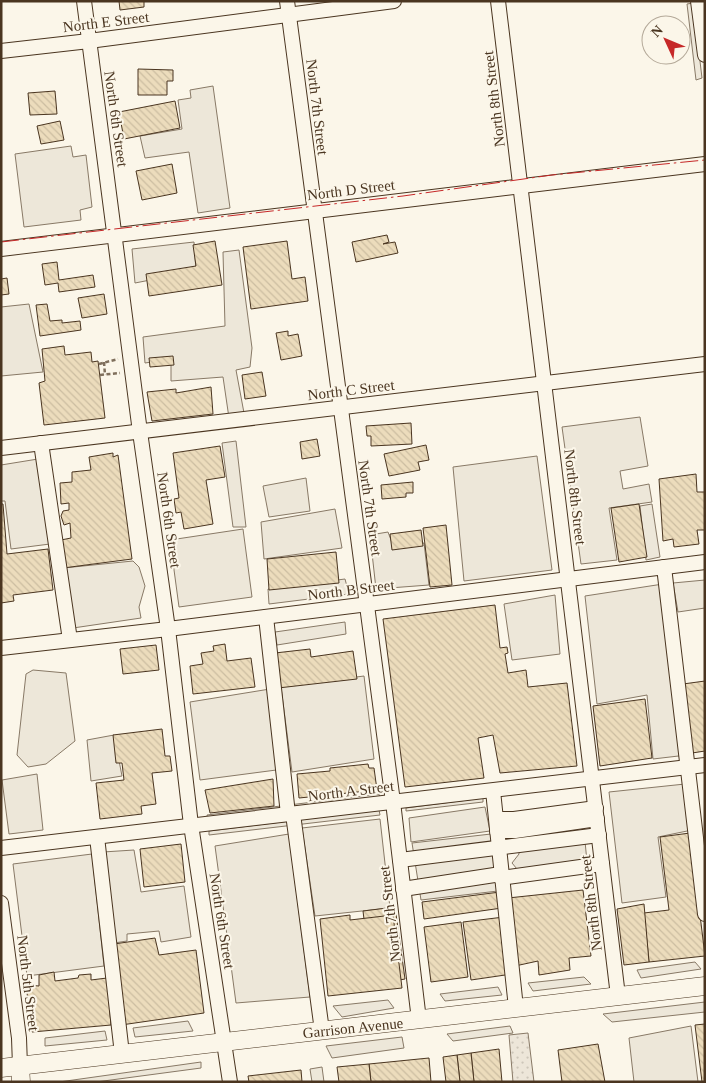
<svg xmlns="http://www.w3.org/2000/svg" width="706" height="1083" font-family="Georgia,serif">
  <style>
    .park { fill: url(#park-dots); stroke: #887966 }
    .parking { fill: #ede7d9; stroke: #887966 }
    .building { fill: url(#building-back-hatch); stroke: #4a3520 }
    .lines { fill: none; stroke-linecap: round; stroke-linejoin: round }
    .minor-casing { stroke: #4a3520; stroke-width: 16 }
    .major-casing { stroke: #4a3520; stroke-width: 19 }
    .path { stroke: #7f6f5c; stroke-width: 2.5; stroke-dasharray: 4 2.5; stroke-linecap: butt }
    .minor { stroke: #fbf6e9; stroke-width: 14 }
    .major { stroke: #fbf6e9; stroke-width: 18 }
    .power { stroke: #c62828; stroke-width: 1; stroke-dasharray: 18 4 2.5 4; stroke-linecap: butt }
    .labels { text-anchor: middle; stroke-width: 4; stroke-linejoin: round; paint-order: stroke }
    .street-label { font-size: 15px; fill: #4a3520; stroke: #fbf6e9 }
  </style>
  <defs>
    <pattern id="park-dots" width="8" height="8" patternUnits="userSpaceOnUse" patternTransform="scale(1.25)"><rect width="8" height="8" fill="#ede6d9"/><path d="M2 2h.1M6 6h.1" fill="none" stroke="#cdc6ba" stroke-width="1.8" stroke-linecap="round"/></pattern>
    <pattern id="building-back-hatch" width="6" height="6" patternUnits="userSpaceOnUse" patternTransform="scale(1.25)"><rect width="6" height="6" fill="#ecdcbc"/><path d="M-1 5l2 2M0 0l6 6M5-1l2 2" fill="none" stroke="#ccbda1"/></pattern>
  </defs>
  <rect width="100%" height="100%" fill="#fbf6e9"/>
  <path class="park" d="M528 1033 534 1082H513L509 1035Z"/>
  <g class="parking">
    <path d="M693 3 702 78 696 80 687 4Z"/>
    <path d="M213 86 230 208 198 213 189 152 145 158 140 136 182 129 178 100 191 98 190 90Z"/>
    <path d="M71 146 73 157 86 155 92 207 80 210 81 220 24 227 15 154Z"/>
    <path d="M194 242 196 271 135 283 132 249Z"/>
    <path d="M239 250 252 348 250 367 236 370 244 413 229 418 223 377 171 381V359L145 363 143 337 225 326 223 252Z"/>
    <path d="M29 304 43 372 1 376V307Z"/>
    <path d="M640 417 648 466 620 471 623 489 649 484 652 502 609 508 617 560 581 564 562 427Z"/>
    <path d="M236 441 246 527H233L222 443Z"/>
    <path d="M537 456 552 570 464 581 453 467Z"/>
    <path d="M38 459 50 544 11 549 5 501H1V465Z"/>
    <path d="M306 478 310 511 269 517 263 486Z"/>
    <path d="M652 504 660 557 646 560 640 506Z"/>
    <path d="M335 509 342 548 264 559 261 522Z"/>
    <path d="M243 529 252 597 179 607 170 540Z"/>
    <path d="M388 532 394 548 424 543 429 585 376 589 370 535Z"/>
    <path d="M133 561 139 567 145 586 139 607 141 618 73 628 63 568Z"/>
    <path d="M345 579 349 594 269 604 268 589Z"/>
    <path d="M705 580V608L678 612 673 583Z"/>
    <path d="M663 584 687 755 653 759 647 695 597 704 585 596Z"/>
    <path d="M555 595 560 654 512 660 504 604Z"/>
    <path d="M345 622 346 634 277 645 275 632Z"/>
    <path d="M33 670 66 673 75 741 46 764 28 767 17 755 26 674Z"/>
    <path d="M364 676 374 759 292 772 281 687Z"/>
    <path d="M270 689 284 769 200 780 190 702Z"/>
    <path d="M114 735 122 776 91 781 87 740Z"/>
    <path d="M37 774 43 830 9 834 2 780Z"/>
    <path d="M685 784 692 830 658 837 666 897 622 903 609 792Z"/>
    <path d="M379 794 380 798 208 820 207 815Z"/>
    <path d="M483 798V802L406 811V808Z"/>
    <path d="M485 807 490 831 411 842 409 818Z"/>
    <path d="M379 810 380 815 209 835V831Z"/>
    <path d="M380 819 390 908 315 916 302 828Z"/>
    <path d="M584 831 588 872 507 871 517 869 512 863 519 854 518 843Z"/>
    <path d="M289 834 310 997 236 1003 215 846Z"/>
    <path d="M491 834 498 891 421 900 412 843Z"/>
    <path d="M134 850 141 892 184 886 191 937 161 942 159 931 127 934V941L114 943 103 852Z"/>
    <path d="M92 854 104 966 27 976 13 864Z"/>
    <path d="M695 962 701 969 641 978 637 970Z"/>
    <path d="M584 977 591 984 533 991 528 983Z"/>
    <path d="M498 987 502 995 445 1001 440 994Z"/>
    <path d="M388 1000 394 1008 342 1017 333 1006Z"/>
    <path d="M705 1002V1012L612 1022 603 1014Z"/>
    <path d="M188 1021 193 1031 135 1037 133 1028Z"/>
    <path d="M510 1026 513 1033 453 1041 447 1034Z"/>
    <path d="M691 1026 698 1082H634L629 1038Z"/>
    <path d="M105 1031 107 1040 45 1046V1038Z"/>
    <path d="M402 1037 404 1048 332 1058 326 1046Z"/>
    <path d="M201 1062V1068L96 1082H59Z"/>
    <path d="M322 1067 324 1082H312L310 1069Z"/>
  </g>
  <g class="building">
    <path d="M119 1H144V7L120 10Z"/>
    <path d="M138 69 173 70V81H167V95H138Z"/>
    <path d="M55 91 57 114 30 115 28 93Z"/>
    <path d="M175 101 180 128 124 139 119 112Z"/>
    <path d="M60 121 64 140 41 144 37 126Z"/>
    <path d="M172 164 177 193 142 200 136 171Z"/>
    <path d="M387 235 389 242 383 244 395 242 398 253 356 262 352 242Z"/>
    <path d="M215 241 222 285 149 296 146 274 196 266 193 245Z"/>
    <path d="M287 241 292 279 305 277 308 301 251 309 243 247Z"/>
    <path d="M57 262 59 280 93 275 95 287 59 292 58 283 45 285 42 264Z"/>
    <path d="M7 278 9 294 1 295V279Z"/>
    <path d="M104 294 107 314 82 318 78 298Z"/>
    <path d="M47 304 50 321 62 320V323L80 321 81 330 40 336 36 305Z"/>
    <path d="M288 331V336L298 334 302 356 281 360 276 333Z"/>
    <path d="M64 346 65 355 91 352 92 362 98 361 105 418 44 425 39 383 45 381 42 349Z"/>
    <path d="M173 356 174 365 150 367 149 358Z"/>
    <path d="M262 372 266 396 245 399 242 375Z"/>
    <path d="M211 387 213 414 152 421 147 392 176 389V393Z"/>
    <path d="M411 423 412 444 371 446V436H367L366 426Z"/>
    <path d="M317 439 320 456 302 459 300 442Z"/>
    <path d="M426 445 429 460 418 462 420 470 389 476 384 454Z"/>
    <path d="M220 446 225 477 206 480 213 524 184 529 181 512 176 513 174 499 179 498 173 453Z"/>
    <path d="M113 453V457L118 455 132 559 63 568 61 540 71 538 70 523 64 525 61 516 63 511 69 510V503L61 504 60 483 72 482V472L91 470 89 457Z"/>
    <path d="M696 474 697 492H705V530H697L699 544 674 547 673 539 663 541 659 479Z"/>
    <path d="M413 482V493H406V497L382 499 381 485Z"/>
    <path d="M1 504H3L7 554 48 549 53 590 13 595 14 601 1 603Z"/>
    <path d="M639 504 647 557 619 562 611 508Z"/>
    <path d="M446 525 452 585 430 587 423 528Z"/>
    <path d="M421 530 423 546 392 550 390 534Z"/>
    <path d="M336 552 339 583 269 590 267 559Z"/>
    <path d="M495 605 500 648 507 647 508 653 505 654 508 673 526 670 528 687 567 683 577 766 500 773 493 735 478 738 484 778 405 787 383 619Z"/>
    <path d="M225 644 227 661 251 658 255 687 193 694 190 666 203 664 201 653 214 651 213 646Z"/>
    <path d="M156 645 159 670 123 674 120 649Z"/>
    <path d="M310 649 311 657 353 651 357 679 278 688 275 653Z"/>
    <path d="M705 681V751L692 753 683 684Z"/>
    <path d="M645 699 652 758 600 766 593 706Z"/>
    <path d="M162 729 165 756H170L172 771 152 773 156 804 141 806 142 814 100 819 96 783 124 780 122 763H116L113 735Z"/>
    <path d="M368 764 369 768H374L377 790 299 798 297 774 330 771V768Z"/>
    <path d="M273 779 274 806 210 813 205 790Z"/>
    <path d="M690 833 705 956 649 962 644 913 669 910 660 837Z"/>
    <path d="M181 844 185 882 144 887 140 849Z"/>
    <path d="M583 890 591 956 569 958 570 970 539 975 538 961 515 966 508 898Z"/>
    <path d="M500 892 502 908 424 919 422 902Z"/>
    <path d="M644 904 649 962 624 965 617 909Z"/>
    <path d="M395 907 405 979 372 985 363 911Z"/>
    <path d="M350 915V920L393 915 402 988 328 996 320 919Z"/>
    <path d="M504 917 512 974 471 980 463 922Z"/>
    <path d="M461 922 468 977 431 982 424 927Z"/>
    <path d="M155 938 159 955 196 950 204 1013 121 1025 114 944Z"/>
    <path d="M54 972 55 981 78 978 79 975 91 974V980L107 978 111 1025 32 1032 26 985 39 986V975Z"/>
    <path d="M705 1024V1082H702L695 1025Z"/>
    <path d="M598 1044 605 1082H562L558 1050Z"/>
    <path d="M499 1049 502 1082H474L471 1053Z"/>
    <path d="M471 1053 474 1082H460L457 1055Z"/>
    <path d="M457 1055 460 1082H446L443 1057Z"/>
    <path d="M429 1058 431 1082H371L369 1064Z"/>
    <path d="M369 1064 371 1082H339L337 1067Z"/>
    <path d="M301 1070 302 1082H249L248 1076Z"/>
  </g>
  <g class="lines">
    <g class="minor-casing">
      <g id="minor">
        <path d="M84 1 140 432 168 629 191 825 230 1082"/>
        <path d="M287 1 393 802 419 1020"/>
        <path d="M498 1 618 996"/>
        <path d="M698 1 705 55"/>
        <path d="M1 51 89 41 394 1"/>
        <path d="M1 249 705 164"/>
        <path d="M41 443 70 640"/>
        <path d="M1 448 705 364"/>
        <path d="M664 567 705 914"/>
        <path d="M266 617 288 814"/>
        <path d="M1 648 168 629 705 562"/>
        <path d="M493 791 516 1008"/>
        <path d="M293 814 322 1031"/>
        <path d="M496 817 500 819H514L596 808"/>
        <path d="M497 831H515L597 819"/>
        <path d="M97 837 122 1054"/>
        <path d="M1 848 705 765"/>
        <path d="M400 860 599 835"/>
        <path d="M501 878 602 864"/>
        <path d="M403 889 501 874"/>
        <path d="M1 903 19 1038 20 1066"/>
      </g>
    </g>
    <g class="major-casing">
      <g id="major">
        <path d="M20 1066 21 1082"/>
        <path d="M1 1068 705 986"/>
      </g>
    </g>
    <g class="path">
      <path d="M104 362 105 375"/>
      <path d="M99 364 118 359"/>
      <path d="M100 375 120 373"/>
    </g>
    <use href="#minor" class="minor"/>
    <use href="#major" class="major"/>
    <path class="power" d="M1 242 403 196 552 175 705 160"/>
  </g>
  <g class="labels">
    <g class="street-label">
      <text transform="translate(106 22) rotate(-7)" y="5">North E Street</text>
      <text transform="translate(494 99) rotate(-97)" y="5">North 8th Street</text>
      <text transform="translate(317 107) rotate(83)" y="5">North 7th Street</text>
      <text transform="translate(116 119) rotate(82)" y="5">North 6th Street</text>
      <text transform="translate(351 190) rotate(-7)" y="5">North D Street</text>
      <text transform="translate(351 390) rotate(-7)" y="5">North C Street</text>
      <text transform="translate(575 497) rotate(83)" y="5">North 8th Street</text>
      <text transform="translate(370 508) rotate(82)" y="5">North 7th Street</text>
      <text transform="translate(169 520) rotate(82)" y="5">North 6th Street</text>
      <text transform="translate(351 590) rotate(-7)" y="5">North B Street</text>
      <text transform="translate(351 791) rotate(-7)" y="5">North A Street</text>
      <text transform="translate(591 903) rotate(-97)" y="5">North 8th Street</text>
      <text transform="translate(390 914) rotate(-97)" y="5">North 7th Street</text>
      <text transform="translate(222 921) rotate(81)" y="5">North 6th Street</text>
      <text transform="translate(28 983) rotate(83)" y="5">North 5th Street</text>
      <text transform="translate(353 1028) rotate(-6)" y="5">Garrison Avenue</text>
    </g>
  </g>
  <rect width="706" height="1083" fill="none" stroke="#4a3520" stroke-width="5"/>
  <g transform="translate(666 40) rotate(314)"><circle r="24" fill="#fbf6e9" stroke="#b4a999"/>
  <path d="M0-4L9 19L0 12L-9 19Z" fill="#c62828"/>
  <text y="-8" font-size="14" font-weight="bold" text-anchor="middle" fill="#4a3520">N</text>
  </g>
</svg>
